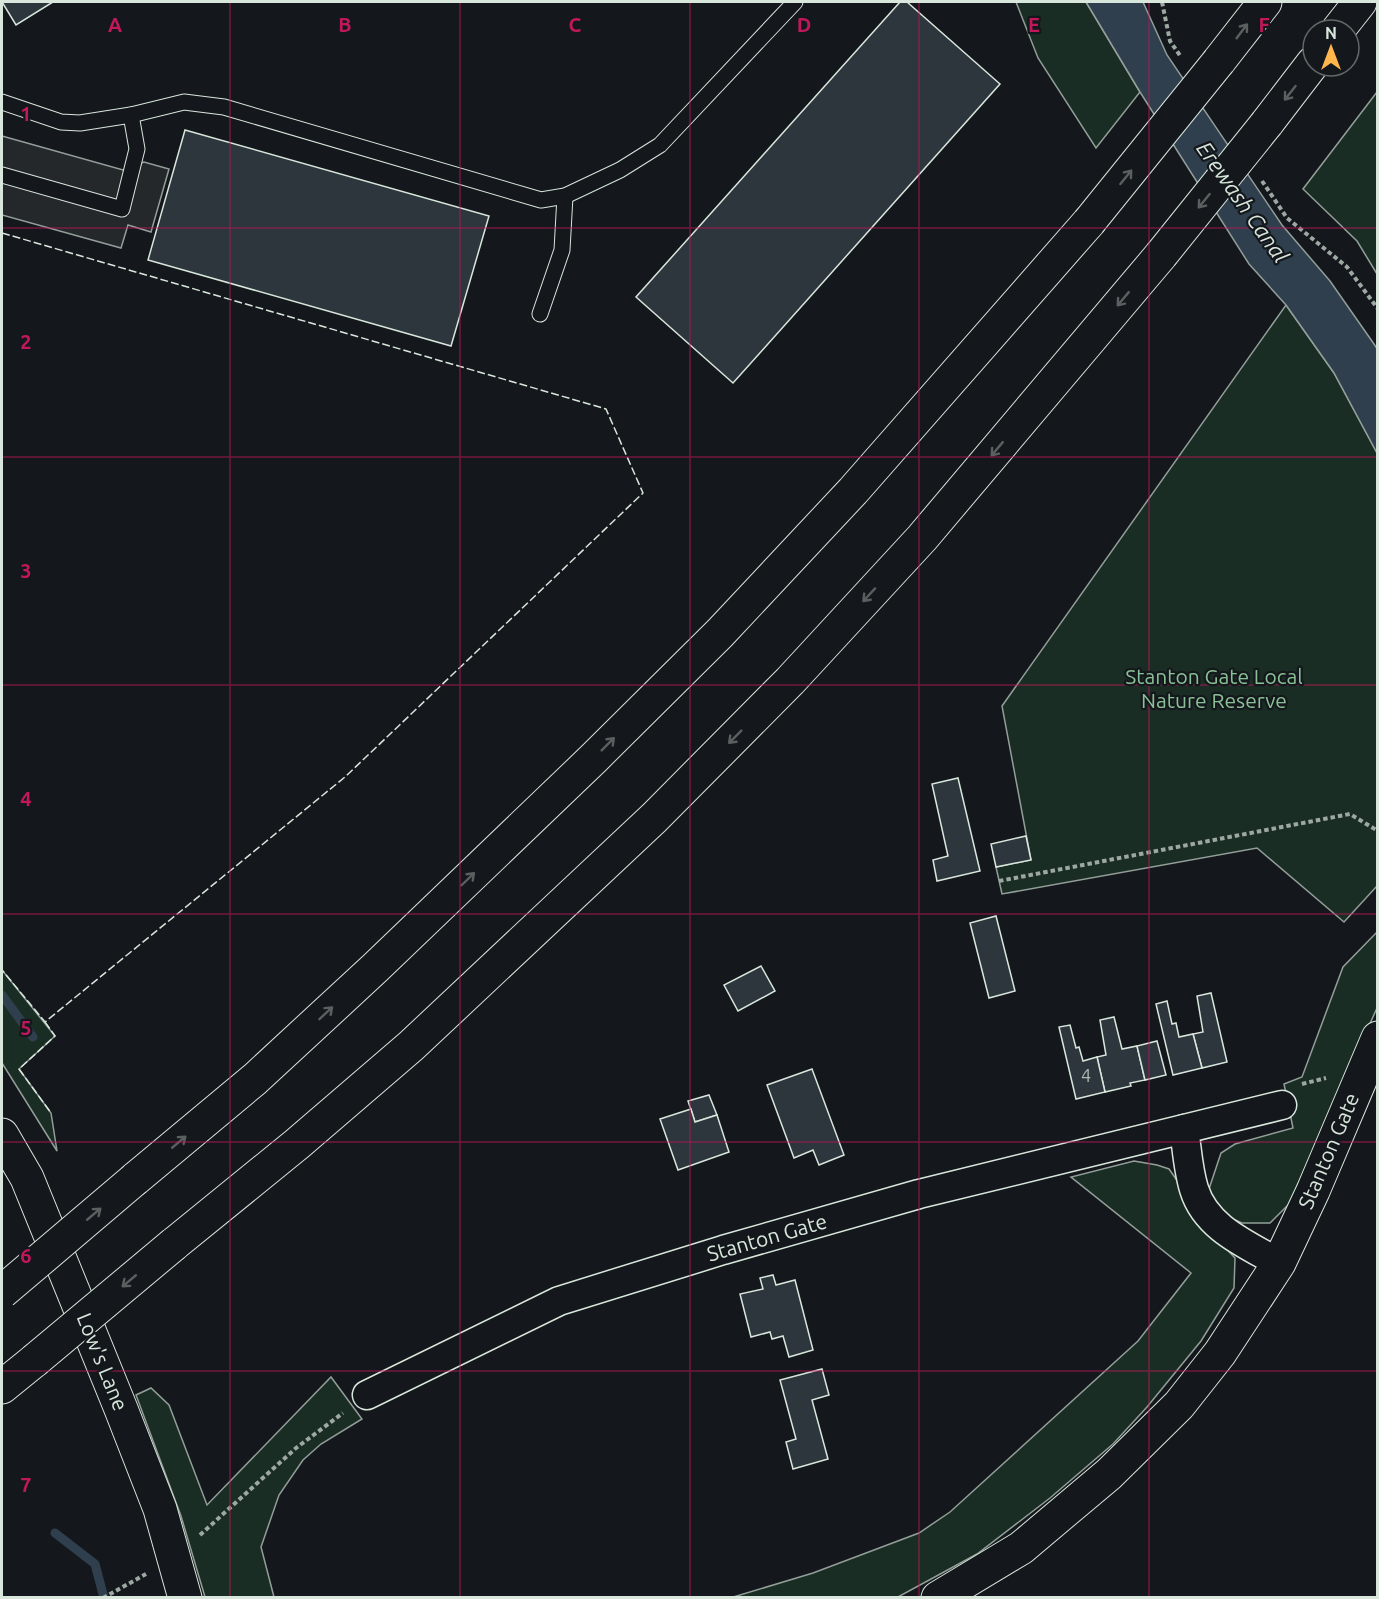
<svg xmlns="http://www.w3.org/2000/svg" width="1379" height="1599" font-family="Ubuntu,sans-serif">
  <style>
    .green { fill: #1a2d24; stroke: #939e99; stroke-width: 1.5 }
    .parking { fill: #24282b; stroke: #939e99; stroke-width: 1.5 }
    .water { fill: #2f3f4d; stroke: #939e99; stroke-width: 1.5 }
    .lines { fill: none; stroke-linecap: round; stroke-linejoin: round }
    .stream { stroke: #2f3f4d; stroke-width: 9 }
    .building { fill: #2c363c; stroke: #d8e6dc; stroke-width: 1.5 }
    .service-casing { stroke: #d8e6dc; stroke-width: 17 }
    .minor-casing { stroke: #d8e6dc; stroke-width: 31 }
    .tertiary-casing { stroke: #d8e6dc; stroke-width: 35 }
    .motorway-casing { stroke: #d8e6dc; stroke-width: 35 }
    .path { stroke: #9da8a2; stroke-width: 4; stroke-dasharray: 4.5 3; stroke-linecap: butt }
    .service { stroke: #14181c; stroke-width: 15 }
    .minor { stroke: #14181c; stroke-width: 28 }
    .tertiary { stroke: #14181c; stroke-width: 33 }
    .motorway { stroke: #14181c; stroke-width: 33 }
    .motorway-bridge-casing { stroke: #d8e6dc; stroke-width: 35; stroke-linecap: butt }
    .motorway-bridge { stroke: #14181c; stroke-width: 33 }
    .fence { stroke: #d8e6dc; stroke-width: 1.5; stroke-dasharray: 8 3; stroke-linecap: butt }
    .oneway { stroke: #59605f }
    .grid { fill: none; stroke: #c2185b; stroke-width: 1.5; stroke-opacity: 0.55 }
    .labels { text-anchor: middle; stroke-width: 4.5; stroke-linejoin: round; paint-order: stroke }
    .number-label { font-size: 18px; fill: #adbab4 }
    .park-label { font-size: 21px; fill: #8ac095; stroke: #14181c }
    .street-label { font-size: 21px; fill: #d8e6dc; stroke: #14181c }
    .water-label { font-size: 22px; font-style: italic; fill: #d8e6dc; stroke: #14181c }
    .grid-label { font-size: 20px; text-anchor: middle; font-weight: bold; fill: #c2185b; stroke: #14181c; stroke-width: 4.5; stroke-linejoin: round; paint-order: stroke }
  </style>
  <rect width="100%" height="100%" fill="#14181c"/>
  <g class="green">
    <path d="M1016 2H1086L1140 92 1096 148 1038 58Z"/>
    <path d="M1377 92V274L1357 241 1303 189Z"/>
    <path d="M1286 305 1334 373 1377 453V886L1344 922 1257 848 1002 894 996 867 1031 860 1002 706Z"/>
    <path d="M1377 932V1008L1289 1204 1270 1223H1242L1226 1216 1216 1206 1209 1189 1221 1153 1235 1144 1293 1128 1284 1084 1302 1077 1343 967Z"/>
    <path d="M2 970 55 1036 19 1069 51 1113 57 1151 2 1063Z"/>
    <path d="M1134 1161 1157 1165 1169 1169 1220 1242 1235 1258 1234 1288 1201 1341 1147 1407 1113 1444 1050 1498 977 1554 898 1597 730 1598 813 1573 919 1533 950 1512 1138 1341 1191 1273 1071 1177Z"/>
    <path d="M331 1377 362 1419 321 1444 303 1460 279 1495 261 1547 274 1597H205L181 1516 136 1395 151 1388 169 1405 207 1505Z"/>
  </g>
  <path class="parking" d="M2 136 123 170 144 162 169 169 151 232 128 225 121 248 2 215Z"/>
  <path class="water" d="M1086 2H1143L1167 55 1282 225 1330 281 1374 344 1378 350 1377 453 1334 373 1286 305 1249 264 1140 92Z"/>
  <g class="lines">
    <g class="stream">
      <path d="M2 995 33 1037"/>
      <path d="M55 1533 95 1564 104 1598"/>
    </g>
  </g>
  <g class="building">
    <path d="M2 2H53L16 25Z"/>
    <path d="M900 2H907L1000 84 733 383 636 297Z"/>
    <path d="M185 130 489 216 451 346 148 260Z"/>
    <path d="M958 778 980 871 937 881 933 860 948 856 932 784Z"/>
    <path d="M1026 836 1031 860 996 867 991 844Z"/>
    <path d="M996 916 1015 991 989 998 970 923Z"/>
    <path d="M761 966 775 991 738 1011 724 985Z"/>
    <path d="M1211 993 1227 1062 1202 1068 1193 1034 1203 1032 1197 996Z"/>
    <path d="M1167 1001 1172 1024 1176 1023 1179 1037 1193 1034 1202 1068 1173 1075 1156 1004Z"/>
    <path d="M1114 1017 1122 1049 1137 1046 1145 1080 1130 1083 1131 1086 1105 1092 1097 1057 1106 1055 1100 1020Z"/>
    <path d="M1070 1025 1076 1048 1079 1047 1083 1061 1097 1057 1105 1092 1076 1099 1059 1027Z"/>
    <path d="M1157 1041 1166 1075 1145 1080 1137 1046Z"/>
    <path d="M812 1069 844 1155 819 1165 813 1150 794 1158 767 1085Z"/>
    <path d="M709 1095 717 1115 695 1122 688 1101Z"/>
    <path d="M691 1109 695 1122 717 1115 729 1152 678 1170 660 1119Z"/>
    <path d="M773 1275 776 1285 795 1280 813 1350 789 1357 783 1336 772 1339 770 1332 751 1337 740 1294 763 1289 760 1278Z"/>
    <path d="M822 1369 829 1395 812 1400 828 1459 793 1469 786 1442 796 1439 780 1380Z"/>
  </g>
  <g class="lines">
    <g class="service-casing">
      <g id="service">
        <path d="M2 102 61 122 80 123 131 115 184 102 224 107 541 200 565 196 620 170 660 145 795 2"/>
        <path d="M2 175 122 209 137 149 131 115"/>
        <path d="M540 314 562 250 565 196"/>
      </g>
    </g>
    <g class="minor-casing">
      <g id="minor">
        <path d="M1184 1129C1187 1149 1188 1170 1194 1189 1206 1228 1246 1244 1279 1263"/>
        <path d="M367 1395 559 1301 723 1250 919 1194 1282 1105"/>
      </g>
    </g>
    <g class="tertiary-casing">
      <g id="tertiary">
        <path d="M2 1135 27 1178 121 1409 160 1509 185 1598"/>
        <path d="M938 1598 1021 1548 1109 1474 1179 1405 1220 1353 1279 1263 1313 1191 1378 1038"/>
      </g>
    </g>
    <g class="motorway-casing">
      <g id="motorway">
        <path d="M1338 30 1360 2"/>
        <path d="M1219 61 1265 2"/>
        <path d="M1267 123 1313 63"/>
        <path d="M135 1179 255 1079 375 968 594 758 720 633 853 491 1089 222"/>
        <path d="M174 1244 297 1144 411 1046 654 818 790 681 922 538 1161 255"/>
        <path d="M2 1387 34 1361"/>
      </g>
    </g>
    <g class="path">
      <path d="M1162 2 1170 41 1181 57"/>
      <path d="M1262 181 1287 218 1347 267 1378 309"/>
      <path d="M999 881 1350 814 1378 831"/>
      <path d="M1302 1084 1326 1078"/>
      <path d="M200 1535 296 1448 343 1413"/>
      <path d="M103 1598 146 1574"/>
    </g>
    <use href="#service" class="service"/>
    <use href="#minor" class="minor"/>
    <use href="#tertiary" class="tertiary"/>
    <use href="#motorway" class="motorway"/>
    <g class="motorway-bridge-casing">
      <g id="motorway-bridge">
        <path d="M1089 222 1219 61"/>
        <path d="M1161 255 1267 123"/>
        <path d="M2 1292 135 1179"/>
        <path d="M34 1361 174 1244"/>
      </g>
    </g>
    <use href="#motorway-bridge" class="motorway-bridge"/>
    <g class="fence">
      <path d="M2 233 606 409 643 493 345 777 45 1022 2 970"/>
      <path d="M45 1022 55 1036 19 1069 51 1113"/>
    </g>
  </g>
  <defs><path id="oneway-shaft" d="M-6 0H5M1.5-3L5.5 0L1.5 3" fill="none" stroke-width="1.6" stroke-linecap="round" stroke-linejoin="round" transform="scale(1.5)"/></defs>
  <g class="oneway">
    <use href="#oneway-shaft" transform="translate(1242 31) rotate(-53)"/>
    <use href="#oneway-shaft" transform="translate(1290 93) rotate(128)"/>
    <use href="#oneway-shaft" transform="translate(1126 177) rotate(-51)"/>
    <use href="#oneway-shaft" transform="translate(1204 201) rotate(129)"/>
    <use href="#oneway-shaft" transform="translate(1123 299) rotate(130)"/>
    <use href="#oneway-shaft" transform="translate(997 449) rotate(130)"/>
    <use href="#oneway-shaft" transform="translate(869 595) rotate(133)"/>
    <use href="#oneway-shaft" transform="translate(735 737) rotate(135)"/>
    <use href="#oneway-shaft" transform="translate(608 744) rotate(-45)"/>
    <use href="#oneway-shaft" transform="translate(468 879) rotate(-44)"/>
    <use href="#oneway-shaft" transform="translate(326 1013) rotate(-43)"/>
    <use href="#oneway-shaft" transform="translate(179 1142) rotate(-40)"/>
    <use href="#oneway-shaft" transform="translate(94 1214) rotate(-40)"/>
    <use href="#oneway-shaft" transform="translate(129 1281) rotate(140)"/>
  </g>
  <path class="grid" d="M230 2V1598M460 2V1598M690 2V1598M919 2V1598M1149 2V1598M2 228H1378M2 457H1378M2 685H1378M2 914H1378M2 1142H1378M2 1371H1378"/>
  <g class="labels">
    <g class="number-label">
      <text x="1086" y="1082">4</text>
    </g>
    <g class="park-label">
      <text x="1214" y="684">Stanton Gate Local<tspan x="1214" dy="24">Nature Reserve</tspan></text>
    </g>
    <g class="street-label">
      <text transform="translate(1329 1151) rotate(-67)" y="7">Stanton Gate</text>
      <text transform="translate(767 1238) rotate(-16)" y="7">Stanton Gate</text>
      <text transform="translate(102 1362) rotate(68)" y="7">Low's Lane</text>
    </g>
    <g class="water-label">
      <text transform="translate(1243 202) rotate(55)" y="8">Erewash Canal</text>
    </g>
  </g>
  <g class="grid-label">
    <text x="115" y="32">A</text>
    <text x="345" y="32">B</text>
    <text x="575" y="32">C</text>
    <text x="804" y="32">D</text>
    <text x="1034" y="32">E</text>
    <text x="1264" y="32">F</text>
    <text x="26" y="121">1</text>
    <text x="26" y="349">2</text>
    <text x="26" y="578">3</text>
    <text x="26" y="806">4</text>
    <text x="26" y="1035">5</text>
    <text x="26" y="1263">6</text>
    <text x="26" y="1492">7</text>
  </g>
  <rect width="1379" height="1599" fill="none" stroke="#d8e6dc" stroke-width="6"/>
  <g transform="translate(1331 48)"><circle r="28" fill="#14181c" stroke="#626a69" stroke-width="1.5"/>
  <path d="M0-4.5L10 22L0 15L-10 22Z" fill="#ffb74d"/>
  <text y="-9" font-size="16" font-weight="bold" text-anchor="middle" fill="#d8e6dc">N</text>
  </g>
</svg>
